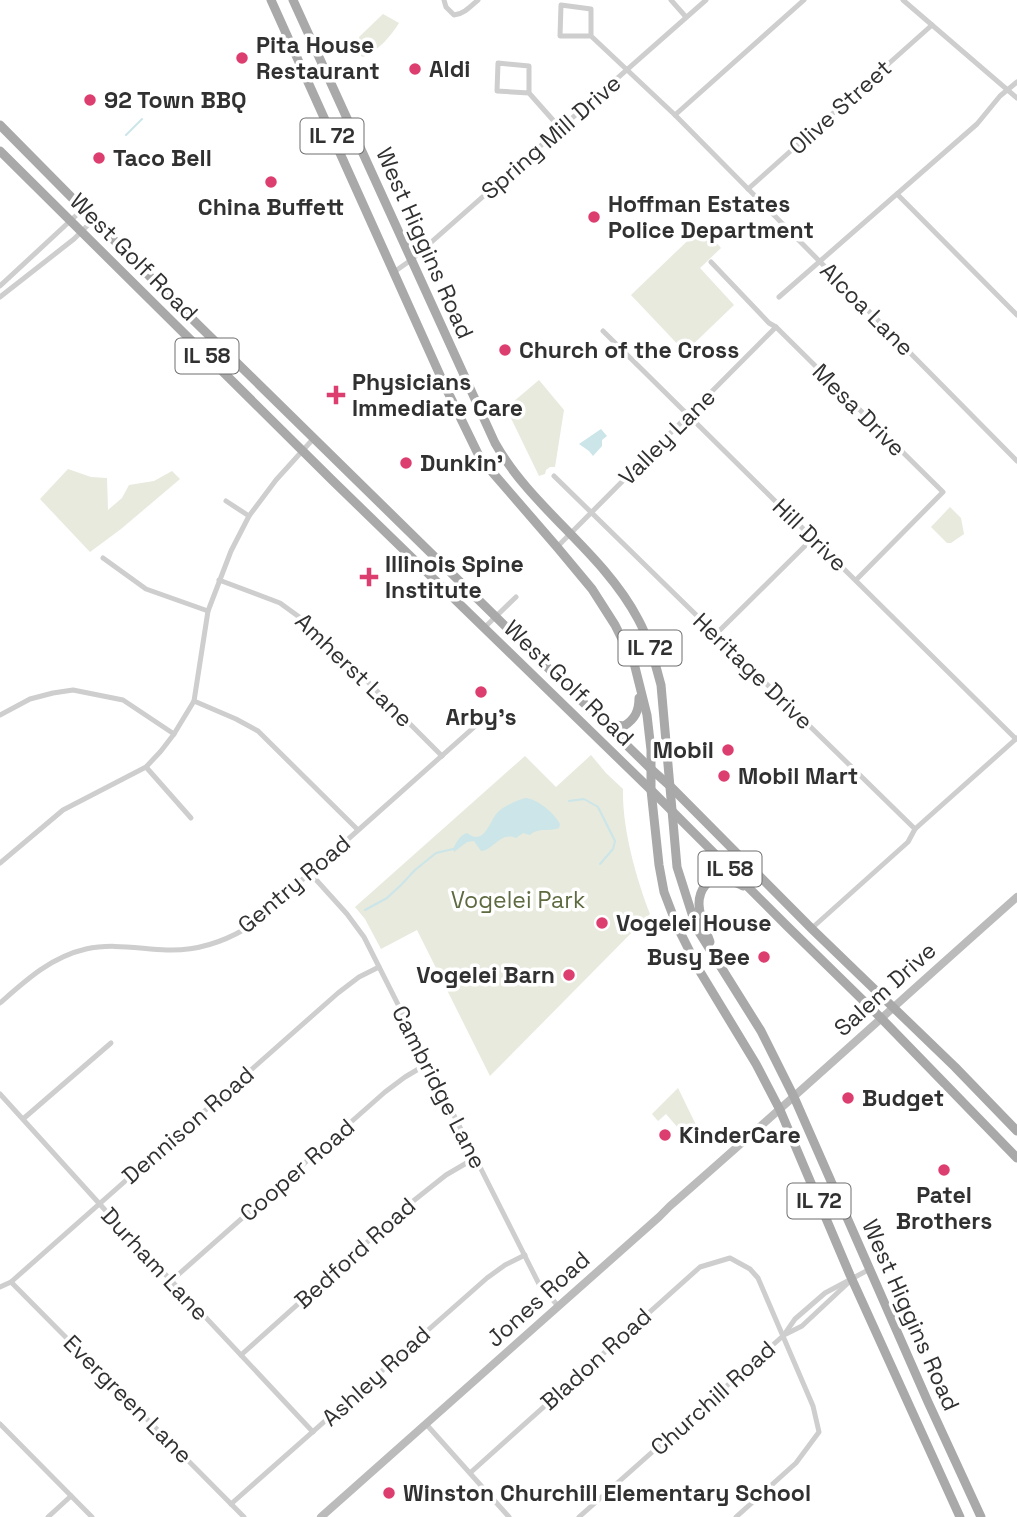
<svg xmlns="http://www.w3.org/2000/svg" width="1017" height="1517" font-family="'Space Grotesk',sans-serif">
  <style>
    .green { fill: #e7eadd }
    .water { fill: #cbe5e9 }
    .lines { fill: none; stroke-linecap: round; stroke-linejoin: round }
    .stream { stroke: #cbe5e9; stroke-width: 2 }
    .street { stroke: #cecece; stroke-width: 5 }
    .secondary { stroke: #bbb; stroke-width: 8 }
    .primary { stroke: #a9a9a9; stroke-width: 9 }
    .poi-dot { fill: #dd3e70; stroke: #fff; stroke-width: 2.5 }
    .labels { text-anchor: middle; stroke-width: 7; stroke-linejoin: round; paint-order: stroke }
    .shield { fill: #fff; stroke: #6f6f6f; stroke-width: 2 }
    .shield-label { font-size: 21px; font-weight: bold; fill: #313131 }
    .poi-label { font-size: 23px; font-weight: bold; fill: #313131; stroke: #fff; text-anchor: start }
    .street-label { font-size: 23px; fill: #313131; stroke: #fff }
    .park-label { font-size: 23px; fill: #5e6b40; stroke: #fff }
  </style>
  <rect width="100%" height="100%" fill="#fff"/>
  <g class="green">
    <path d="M383 14 399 23C390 37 379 50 363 57L361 56 359 37Z"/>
    <path d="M702 227 721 248 700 268 734 305 685 352 631 295Z"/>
    <path d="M539 380 564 410 555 467H550L546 470 545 474 539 476 506 408Z"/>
    <path d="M68 469 91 477 107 478 108 510 122 498 129 485 154 481 172 471 180 479 121 529 90 552 40 499Z"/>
    <path d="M950 507 961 518 964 534 951 543H947L931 527Z"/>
    <path d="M591 755 606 773 623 789C622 828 636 878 650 914L490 1076 417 930 381 949 365 919 355 907 525 756 556 787Z"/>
    <path d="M678 1088 697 1127 686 1137 666 1114 658 1121 652 1114Z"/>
  </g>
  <g class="water">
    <path d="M601 429 607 436 602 440V446L593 456 589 451 579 444Z"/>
    <path d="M525 798C538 799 554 813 560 824L559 828C549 832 538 827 530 835L523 833 516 838C500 831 494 850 481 851L474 841 467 842 454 852 453 849C456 843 460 835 467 833 485 847 489 820 499 811 506 805 516 801 525 798Z"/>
  </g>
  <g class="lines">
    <g class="stream">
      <path d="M126 135 142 119"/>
      <path d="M569 801 584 799 598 807 615 841 613 849 600 864"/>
      <path d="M365 910 387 898 402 884 415 870 436 853 453 849"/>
    </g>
    <g class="street">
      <path d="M444 0 446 7 454 15C464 14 471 6 478 0"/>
      <path d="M671 0 686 17"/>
      <path d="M903 0 1017 98"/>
      <path d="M591 36V9L561 5 560 36H591L675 115 1017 461"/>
      <path d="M529 93 497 91 498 63 529 66V93L560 128"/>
      <path d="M675 115 804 0"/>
      <path d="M748 189 932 25"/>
      <path d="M897 194 1017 315"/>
      <path d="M711 262 769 323 776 327 943 492 856 580"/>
      <path d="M394 272 411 260 706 0"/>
      <path d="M0 286 83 209"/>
      <path d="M0 297 74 239 93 220"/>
      <path d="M779 297 977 124 1000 96 1017 82"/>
      <path d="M603 331 1016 739"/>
      <path d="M554 476 915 829"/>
      <path d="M226 501 249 516"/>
      <path d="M557 547 776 327"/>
      <path d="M103 558 146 589 208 611"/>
      <path d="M219 580 280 603 313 627 442 756"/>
      <path d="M485 627 516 597"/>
      <path d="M716 634 813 538"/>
      <path d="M194 701 236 719 258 731 358 830"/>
      <path d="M0 715 30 699 53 693 73 690 123 700 174 734"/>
      <path d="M146 767 191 818"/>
      <path d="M0 863 63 810 146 767 161 751 174 734 194 701 208 611 231 551 249 516 276 480 314 438"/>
      <path d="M310 873 347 914 364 937 539 1284 559 1307"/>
      <path d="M812 928 908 842 915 829 1017 738"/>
      <path d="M0 1003C26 980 51 957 86 949 113 943 140 949 167 950 195 951 221 943 245 929L310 873 481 721"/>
      <path d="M0 1094 106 1211 313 1432"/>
      <path d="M23 1119 111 1043"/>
      <path d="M171 1281 385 1092 405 1077 427 1064"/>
      <path d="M11 1282 244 1517"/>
      <path d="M0 1287 11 1282 338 993 359 977 379 967"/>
      <path d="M786 1334 802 1326 848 1283"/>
      <path d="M241 1355 412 1202 446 1175 475 1158"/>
      <path d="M0 1424 92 1517"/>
      <path d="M426 1424 509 1517"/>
      <path d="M470 1473 700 1267 730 1258 750 1269 758 1278 813 1406 819 1432 796 1463 736 1517"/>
      <path d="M231 1504 487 1278 505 1265 525 1255"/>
      <path d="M48 1517 71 1496"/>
      <path d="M579 1517 784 1335 795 1319 825 1293 870 1269"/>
    </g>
    <path class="secondary" d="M321 1517 659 1217 670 1206C787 1104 901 1000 1017 897"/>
    <g class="primary">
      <path d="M271 0 444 384 480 458 557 547 592 589 615 625 634 663 647 715 651 750V790L659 865 664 892 677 926 699 970 756 1064 780 1110 850 1275 960 1517"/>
      <path d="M293 0 495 443C532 509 602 551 638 619 649 639 655 663 661 685L677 867 692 914 699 932 761 1031 794 1097 928 1402 981 1517"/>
      <path d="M0 125 181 308 651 769 671 787 812 929 955 1067 1017 1131"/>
      <path d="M0 151 333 481 651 790 787 926 881 1018 1017 1158"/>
      <path d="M606 724 624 726C635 719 639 711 639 698"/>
      <path d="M710 942C706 930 699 916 699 904 699 890 708 877 722 878 730 879 737 883 743 886"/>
    </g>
  </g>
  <g class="poi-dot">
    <circle cx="242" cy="58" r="7"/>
    <circle cx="415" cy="69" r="7"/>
    <circle cx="90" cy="100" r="7"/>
    <circle cx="99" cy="158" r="7"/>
    <circle cx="271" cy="182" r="7"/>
    <circle cx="594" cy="217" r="7"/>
    <circle cx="505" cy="350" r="7"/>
    <path d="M332.5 384.5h7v7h7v7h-7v7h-7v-7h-7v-7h7z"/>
    <circle cx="406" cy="463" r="7"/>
    <path d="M365.5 566.5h7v7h7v7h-7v7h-7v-7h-7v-7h7z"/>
    <circle cx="481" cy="692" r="7"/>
    <circle cx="728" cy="750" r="7"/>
    <circle cx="724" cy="776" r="7"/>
    <circle cx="602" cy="923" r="7"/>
    <circle cx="764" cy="957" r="7"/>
    <circle cx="569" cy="975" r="7"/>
    <circle cx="848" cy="1098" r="7"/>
    <circle cx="665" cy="1135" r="7"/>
    <circle cx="944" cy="1170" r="7"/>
    <circle cx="389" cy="1493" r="7"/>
  </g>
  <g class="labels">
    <g class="shield">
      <rect x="300.5" y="118.5" width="63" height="35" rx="5"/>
      <rect x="175.5" y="338.5" width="63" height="35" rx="5"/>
      <rect x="618.5" y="630.5" width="63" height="35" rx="5"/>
      <rect x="698.5" y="851.5" width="63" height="35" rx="5"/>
      <rect x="787.5" y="1183.5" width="63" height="35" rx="5"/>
    </g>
    <g class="shield-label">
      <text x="332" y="143">IL 72</text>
      <text x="207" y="363">IL 58</text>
      <text x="650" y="655">IL 72</text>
      <text x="730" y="876">IL 58</text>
      <text x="819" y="1208">IL 72</text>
    </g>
    <g class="poi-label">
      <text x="256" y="53">Pita House<tspan x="256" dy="26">Restaurant</tspan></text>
      <text x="429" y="77">Aldi</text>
      <text x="104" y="108">92 Town BBQ</text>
      <text x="113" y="166">Taco Bell</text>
      <text x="608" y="212">Hoffman Estates<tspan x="608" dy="26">Police Department</tspan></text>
      <text x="271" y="215" text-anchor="middle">China Buffett</text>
      <text x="519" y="358">Church of the Cross</text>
      <text x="352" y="390">Physicians<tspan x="352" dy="26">Immediate Care</tspan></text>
      <text x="420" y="471">Dunkin'</text>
      <text x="385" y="572">Illinois Spine<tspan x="385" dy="26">Institute</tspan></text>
      <text x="481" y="725" text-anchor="middle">Arby's</text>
      <text x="714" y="758" text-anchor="end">Mobil</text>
      <text x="738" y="784">Mobil Mart</text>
      <text x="616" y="931">Vogelei House</text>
      <text x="750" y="965" text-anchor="end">Busy Bee</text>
      <text x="555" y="983" text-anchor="end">Vogelei Barn</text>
      <text x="862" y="1106">Budget</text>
      <text x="679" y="1143">KinderCare</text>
      <text x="944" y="1203" text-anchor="middle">Patel<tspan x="944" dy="26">Brothers</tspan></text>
      <text x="403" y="1501">Winston Churchill Elementary School</text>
    </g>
    <g class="street-label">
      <text transform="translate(840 107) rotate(-42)" y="8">Olive Street</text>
      <text transform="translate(551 137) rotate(-41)" y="8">Spring Mill Drive</text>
      <text transform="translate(425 243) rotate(66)" y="8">West Higgins Road</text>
      <text transform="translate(134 257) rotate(45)" y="8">West Golf Road</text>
      <text transform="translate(867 309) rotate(45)" y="8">Alcoa Lane</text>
      <text transform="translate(859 410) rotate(45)" y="8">Mesa Drive</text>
      <text transform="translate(667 437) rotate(-45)" y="8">Valley Lane</text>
      <text transform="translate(810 535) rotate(44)" y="8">Hill Drive</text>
      <text transform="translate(354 670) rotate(44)" y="8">Amherst Lane</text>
      <text transform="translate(753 671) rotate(44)" y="8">Heritage Drive</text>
      <text transform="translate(569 683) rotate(44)" y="8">West Golf Road</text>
      <text transform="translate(294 884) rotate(-40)" y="8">Gentry Road</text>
      <text transform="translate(885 989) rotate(-42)" y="8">Salem Drive</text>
      <text transform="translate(439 1087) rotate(63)" y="8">Cambridge Lane</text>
      <text transform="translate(188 1125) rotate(-41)" y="8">Dennison Road</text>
      <text transform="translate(297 1170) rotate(-41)" y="8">Cooper Road</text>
      <text transform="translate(355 1253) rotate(-42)" y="8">Bedford Road</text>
      <text transform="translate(155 1264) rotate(47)" y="8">Durham Lane</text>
      <text transform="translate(538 1299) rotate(-42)" y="8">Jones Road</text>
      <text transform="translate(911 1315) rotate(66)" y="8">West Higgins Road</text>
      <text transform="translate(596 1359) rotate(-42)" y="8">Bladon Road</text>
      <text transform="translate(376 1376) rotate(-42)" y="8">Ashley Road</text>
      <text transform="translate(713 1398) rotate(-42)" y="8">Churchill Road</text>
      <text transform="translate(128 1399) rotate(45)" y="8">Evergreen Lane</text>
    </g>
    <g class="park-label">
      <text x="518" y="908">Vogelei Park</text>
    </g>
  </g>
</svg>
